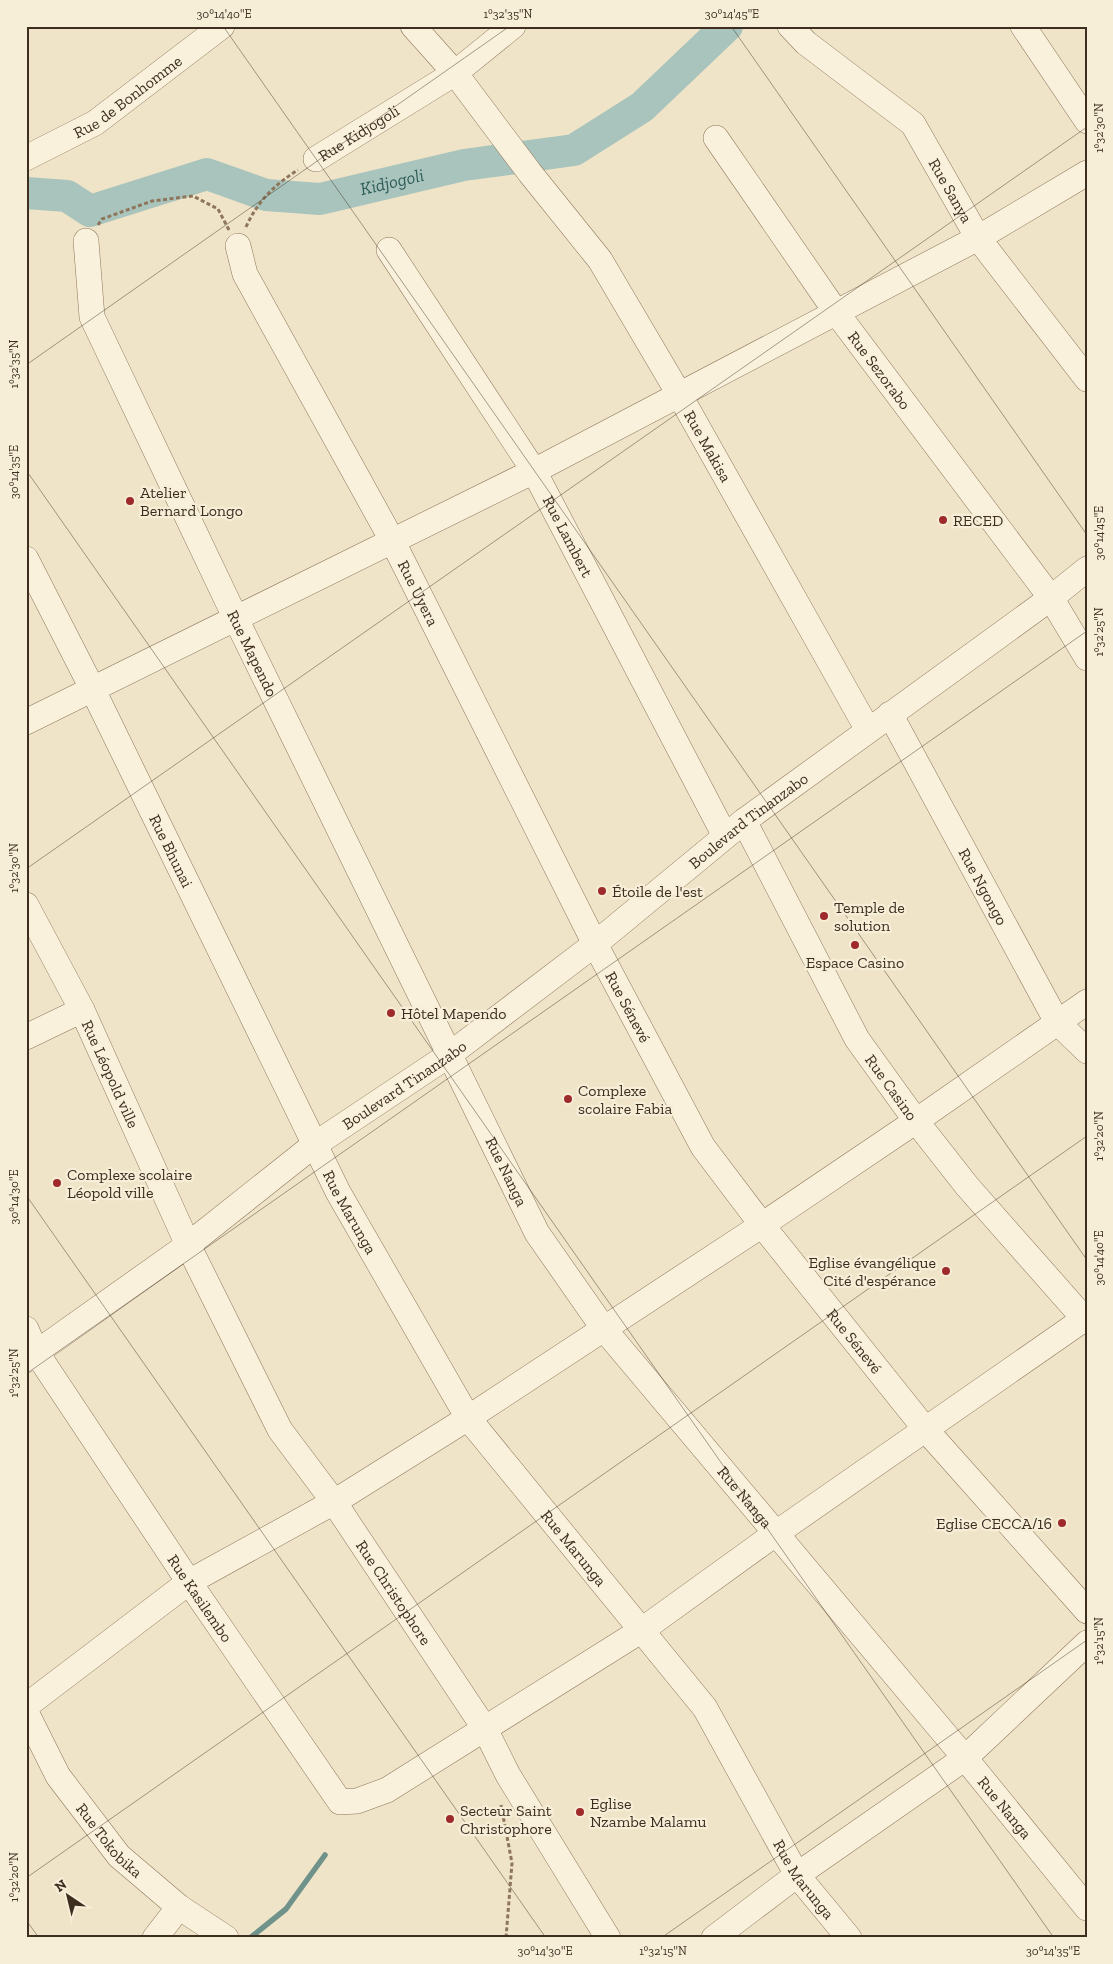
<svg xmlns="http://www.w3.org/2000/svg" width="1113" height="1964" font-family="'Zilla Slab',serif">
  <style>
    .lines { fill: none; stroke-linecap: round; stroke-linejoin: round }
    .stream { stroke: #6f938a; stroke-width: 5.5 }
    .river { stroke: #a9c4bc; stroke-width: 32 }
    .minor-casing { stroke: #8d765c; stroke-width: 26 }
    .path { stroke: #8d765c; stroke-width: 3; stroke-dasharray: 4 2.5; stroke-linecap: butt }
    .minor { stroke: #faf1dc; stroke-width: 25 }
    .ticks { fill: none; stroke: #3d2e20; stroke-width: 1; stroke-opacity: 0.45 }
    .poi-dot { fill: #9e2a2b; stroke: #f7eed8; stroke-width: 2 }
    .labels { text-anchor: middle; stroke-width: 4.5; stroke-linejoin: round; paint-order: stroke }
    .street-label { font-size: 16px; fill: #3d2e20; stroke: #f7eed8 }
    .poi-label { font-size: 16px; fill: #3d2e20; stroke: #f7eed8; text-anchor: start }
    .water-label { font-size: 18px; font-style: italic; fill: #2f5d5a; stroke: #f7eed8 }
    .neatline { fill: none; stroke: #3d2e20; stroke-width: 2 }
    .ticks-label { font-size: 12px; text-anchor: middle; fill: #3d2e20 }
  </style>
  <rect width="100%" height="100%" fill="#f0e4c8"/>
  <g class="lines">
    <path class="stream" d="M250 1938 286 1909 325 1855"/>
    <path class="river" id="s1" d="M26 193 67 196 90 211 207 174 266 195 320 199 464 165 574 150 642 107 727 26"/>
    <g class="minor-casing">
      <g id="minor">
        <path id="s2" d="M413 26 455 73 530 173 600 260 679 394 868 730"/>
        <path id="s3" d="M790 26 806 43 913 124 978 238 1087 379"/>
        <path d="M1023 26 1087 121"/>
        <path id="s4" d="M716 138 836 312 1051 598 1087 658"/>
        <path id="s5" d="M26 158 95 123 222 26"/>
        <path id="s6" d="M316 159 455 73 513 26"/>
        <path id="s7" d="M86 241 92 317 236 619 537 1233 604 1329 965 1758 1087 1908"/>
        <path id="s8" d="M238 246 245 274 393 542 595 944 703 1147 762 1225 926 1430 1087 1611"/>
        <path id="s9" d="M389 250 534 471 725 836"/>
        <path id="s10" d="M26 559 92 688 338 1192 468 1418 705 1708 797 1875 849 1938"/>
        <path id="s11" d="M890 714 1057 1022 1087 1051"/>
        <path d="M26 722 534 471 978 238 1087 173"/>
        <path id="s12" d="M744 821 857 1039 916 1121 967 1186 1087 1322"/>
        <path id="s13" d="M26 905 82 1010 188 1245 280 1430 334 1502 485 1729 508 1775 608 1938"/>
        <path d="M26 1037 82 1010"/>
        <path id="s14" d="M26 1329 36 1352 189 1582 340 1802 357 1801 387 1790 642 1630 775 1534 1087 1317"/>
        <path id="s15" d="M26 1360 188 1245 314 1145 449 1055 595 944 744 821 1051 598 1087 569"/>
        <path d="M26 1706 189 1582 334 1502 468 1418 762 1225 916 1121 1087 1002"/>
        <path id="s16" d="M26 1712 58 1776 119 1856 179 1907 226 1938"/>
        <path d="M155 1938 179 1907"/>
        <path d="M714 1938 797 1875 965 1758 1087 1643"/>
      </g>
    </g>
    <g class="path">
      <path d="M98 225 102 219 152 201 193 196 218 209 229 230"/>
      <path d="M246 227C257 202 275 184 298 170"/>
      <path d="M501 1805 512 1863 506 1938"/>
    </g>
    <use href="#minor" class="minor"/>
  </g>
  <path class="ticks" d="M223 26 1087 1260M731 26 1087 535M26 365 510 26M26 470 1054 1938M26 869 1087 127M26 1195 546 1938M26 1374 1087 631M26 1878 1087 1136M26 1920 39 1938M661 1938 1087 1640"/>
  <g class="poi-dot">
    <circle cx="130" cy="501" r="5"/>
    <circle cx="943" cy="520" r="5"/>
    <circle cx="602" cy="891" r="5"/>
    <circle cx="824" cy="916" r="5"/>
    <circle cx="855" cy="945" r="5"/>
    <circle cx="391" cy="1013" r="5"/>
    <circle cx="568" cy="1099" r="5"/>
    <circle cx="57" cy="1183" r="5"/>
    <circle cx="946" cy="1271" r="5"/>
    <circle cx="1062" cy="1523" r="5"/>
    <circle cx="580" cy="1812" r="5"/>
    <circle cx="450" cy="1819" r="5"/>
  </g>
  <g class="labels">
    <g class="street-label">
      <text dy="6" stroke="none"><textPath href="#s5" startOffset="119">Rue de Bonhomme</textPath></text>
      <text dy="6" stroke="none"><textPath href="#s6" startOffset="50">Rue Kidjogoli</textPath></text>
      <text dy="6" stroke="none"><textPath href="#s3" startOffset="234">Rue Sanya</textPath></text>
      <text dy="6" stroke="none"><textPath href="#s4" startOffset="284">Rue Sezorabo</textPath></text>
      <text dy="6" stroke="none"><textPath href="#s2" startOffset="515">Rue Makisa</textPath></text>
      <text dy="6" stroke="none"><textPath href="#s9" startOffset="338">Rue Lambert</textPath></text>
      <text dy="6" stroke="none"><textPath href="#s8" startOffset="392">Rue Uyera</textPath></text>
      <text dy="6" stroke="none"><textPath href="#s7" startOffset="449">Rue Mapendo</textPath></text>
      <text dy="6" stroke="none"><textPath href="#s15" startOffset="902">Boulevard Tinanzabo</textPath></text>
      <text dy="6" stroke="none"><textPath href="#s10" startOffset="326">Rue Bhunai</textPath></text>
      <text dy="6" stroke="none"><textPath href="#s11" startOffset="196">Rue Ngongo</textPath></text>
      <text dy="6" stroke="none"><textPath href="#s8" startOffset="856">Rue Sénevé</textPath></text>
      <text dy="6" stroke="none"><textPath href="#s13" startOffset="189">Rue Léopold ville</textPath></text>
      <text dy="6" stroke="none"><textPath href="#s15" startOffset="468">Boulevard Tinanzabo</textPath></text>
      <text dy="6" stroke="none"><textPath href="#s12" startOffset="305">Rue Casino</textPath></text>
      <text dy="6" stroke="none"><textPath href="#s7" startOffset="1026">Rue Nanga</textPath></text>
      <text dy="6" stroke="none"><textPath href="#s10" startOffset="729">Rue Marunga</textPath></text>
      <text dy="6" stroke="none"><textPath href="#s8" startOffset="1261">Rue Sénevé</textPath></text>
      <text dy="6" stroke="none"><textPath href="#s7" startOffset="1431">Rue Nanga</textPath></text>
      <text dy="6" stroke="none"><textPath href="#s10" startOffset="1134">Rue Marunga</textPath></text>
      <text dy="6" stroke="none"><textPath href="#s13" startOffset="782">Rue Christophore</textPath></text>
      <text dy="6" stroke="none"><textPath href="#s14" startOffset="321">Rue Kasilembo</textPath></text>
      <text dy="6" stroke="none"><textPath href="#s7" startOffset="1836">Rue Nanga</textPath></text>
      <text dy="6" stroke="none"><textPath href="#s16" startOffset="154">Rue Tokobika</textPath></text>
      <text dy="6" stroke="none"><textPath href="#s10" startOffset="1539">Rue Marunga</textPath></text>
    </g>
    <g class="poi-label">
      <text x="140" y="498">Atelier<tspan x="140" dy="18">Bernard Longo</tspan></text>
      <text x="953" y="526">RECED</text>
      <text x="612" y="897">Étoile de l'est</text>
      <text x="834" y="913">Temple de<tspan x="834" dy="18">solution</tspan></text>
      <text x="855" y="968" text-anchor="middle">Espace Casino</text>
      <text x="401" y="1019">Hôtel Mapendo</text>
      <text x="578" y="1096">Complexe<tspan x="578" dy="18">scolaire Fabia</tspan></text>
      <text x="67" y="1180">Complexe scolaire<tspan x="67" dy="18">Léopold ville</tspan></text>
      <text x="936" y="1268" text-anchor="end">Eglise évangélique<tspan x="936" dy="18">Cité d'espérance</tspan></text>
      <text x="1052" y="1529" text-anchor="end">Eglise CECCA/16</text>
      <text x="590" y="1809">Eglise<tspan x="590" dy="18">Nzambe Malamu</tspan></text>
      <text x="460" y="1816">Secteur Saint<tspan x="460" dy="18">Christophore</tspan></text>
    </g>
    <g class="water-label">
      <text dy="6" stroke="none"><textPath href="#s1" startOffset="382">Kidjogoli</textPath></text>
    </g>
  </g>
  <rect width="1113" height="1964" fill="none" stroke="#f7eed8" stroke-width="55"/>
  <g transform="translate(68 1896) rotate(325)" stroke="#f7eed8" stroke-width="4" paint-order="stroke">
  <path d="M0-4L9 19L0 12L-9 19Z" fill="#3d2e20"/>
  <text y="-8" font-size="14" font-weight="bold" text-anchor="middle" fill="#3d2e20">N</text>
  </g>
  <rect x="28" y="28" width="1058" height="1908" class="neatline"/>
  <g class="ticks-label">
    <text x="224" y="18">30°14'40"E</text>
    <text x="508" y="18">1°32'35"N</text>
    <text x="732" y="18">30°14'45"E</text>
    <text transform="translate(1099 128) rotate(-90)" y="4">1°32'30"N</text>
    <text transform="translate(14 364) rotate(-90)" y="4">1°32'35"N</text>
    <text transform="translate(14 472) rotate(-90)" y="4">30°14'35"E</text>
    <text transform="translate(1099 533) rotate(-90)" y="4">30°14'45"E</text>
    <text transform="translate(1099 632) rotate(-90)" y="4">1°32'25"N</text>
    <text transform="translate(14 868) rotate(-90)" y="4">1°32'30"N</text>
    <text transform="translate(1099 1136) rotate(-90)" y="4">1°32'20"N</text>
    <text transform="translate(14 1197) rotate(-90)" y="4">30°14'30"E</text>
    <text transform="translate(1099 1258) rotate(-90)" y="4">30°14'40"E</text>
    <text transform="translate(14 1373) rotate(-90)" y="4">1°32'25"N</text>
    <text transform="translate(1099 1641) rotate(-90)" y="4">1°32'15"N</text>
    <text transform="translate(14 1877) rotate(-90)" y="4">1°32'20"N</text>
    <text x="545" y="1955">30°14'30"E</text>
    <text x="663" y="1955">1°32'15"N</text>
    <text x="1053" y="1955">30°14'35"E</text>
  </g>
</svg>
